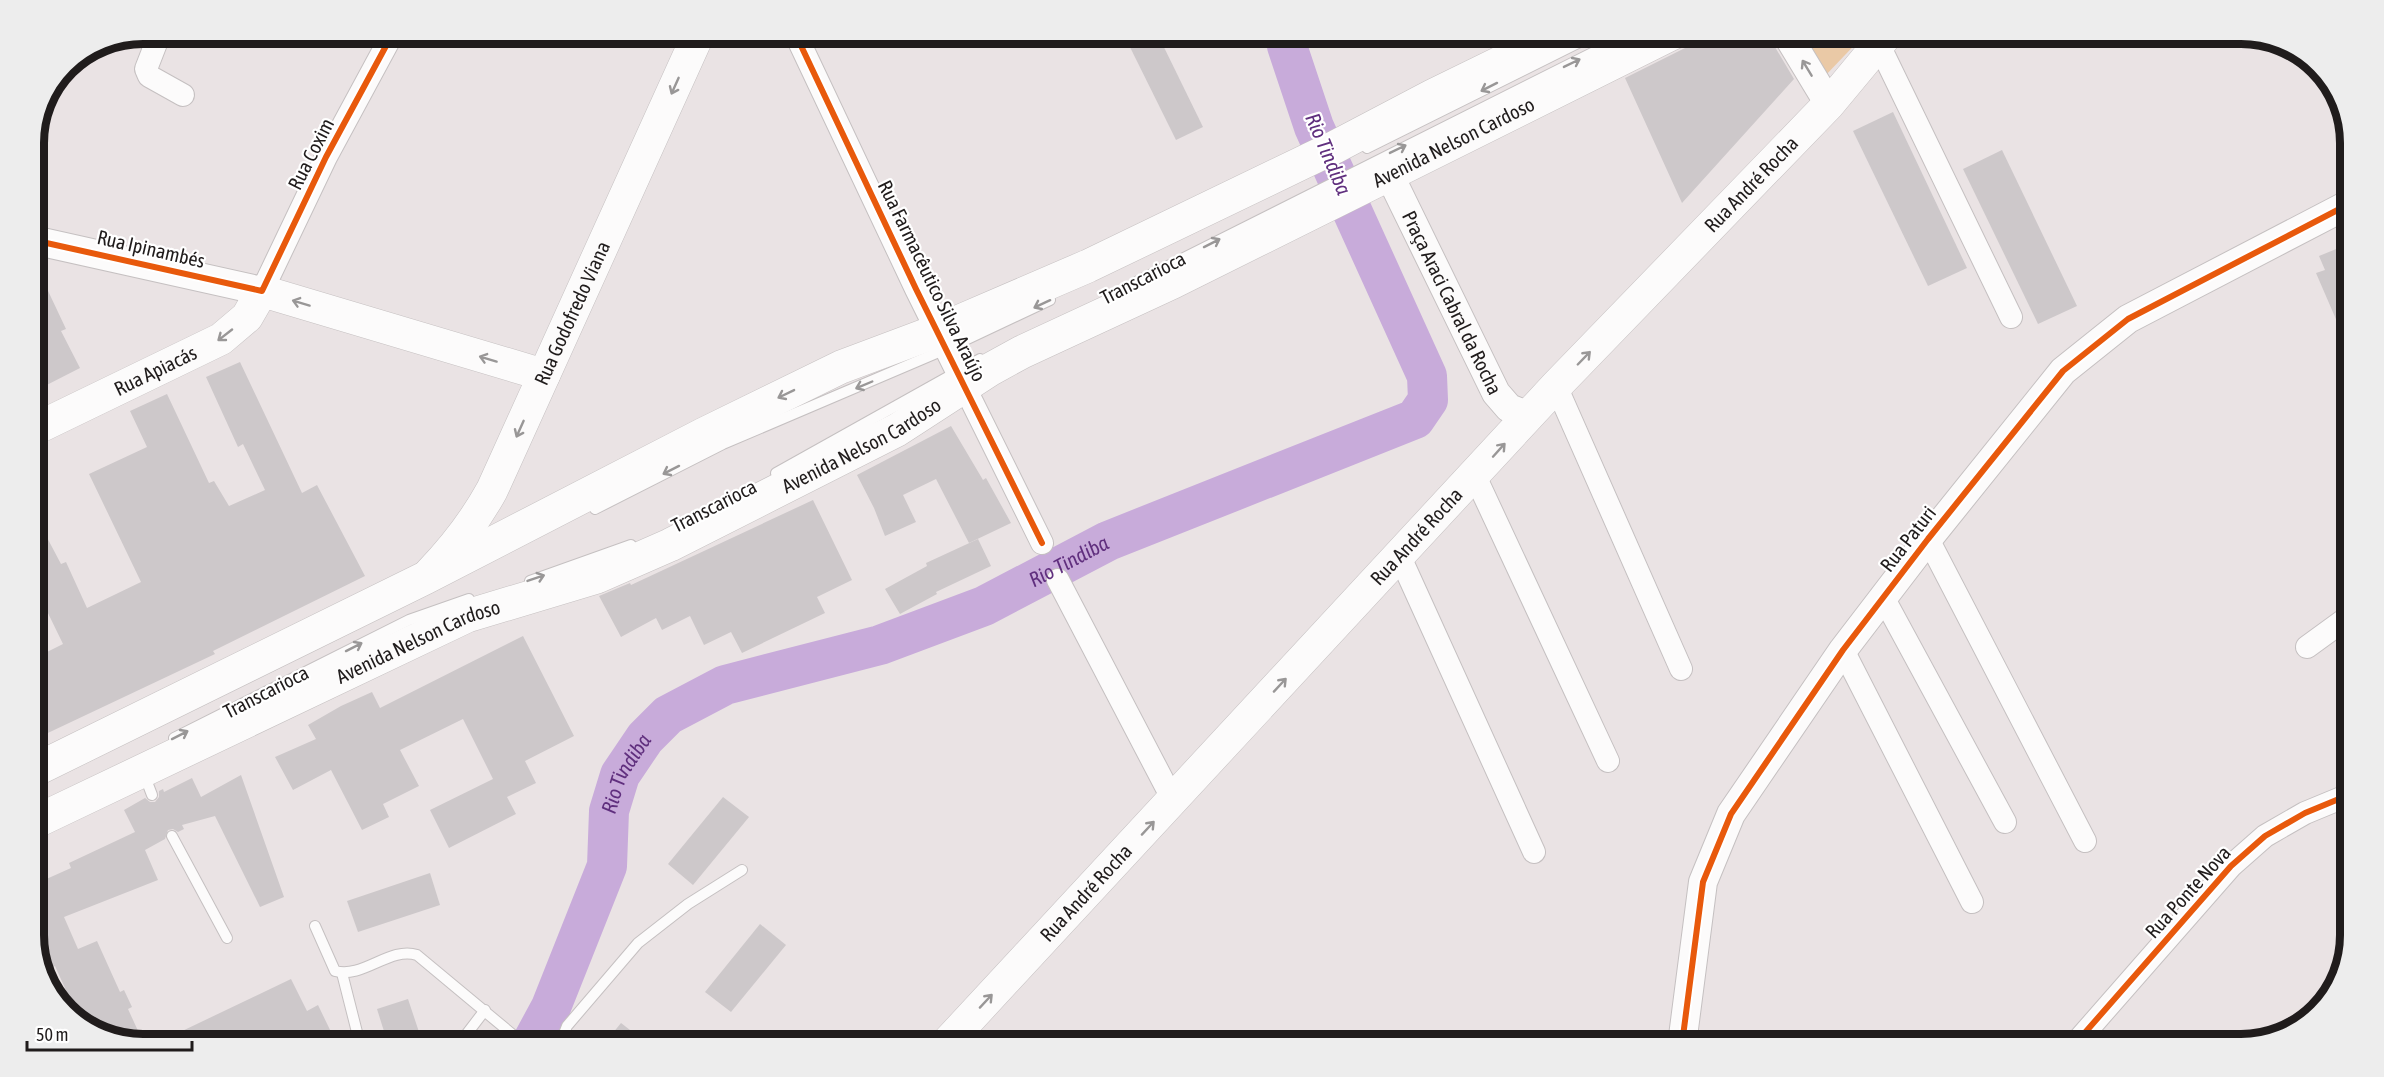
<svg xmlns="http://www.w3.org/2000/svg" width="2384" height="1077" font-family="'Asap Condensed',sans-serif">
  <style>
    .green { fill: #eac9a6 }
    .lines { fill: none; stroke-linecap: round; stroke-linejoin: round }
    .river { stroke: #c8abda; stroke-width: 40 }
    .building { fill: #cdc8ca }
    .service-casing { stroke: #c5c0c1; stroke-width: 12 }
    .minor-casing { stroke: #c5c0c1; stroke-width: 24 }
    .tertiary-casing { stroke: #c5c0c1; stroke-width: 30 }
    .secondary-casing { stroke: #c5c0c1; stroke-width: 33 }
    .primary-casing { stroke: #c5c0c1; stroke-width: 34 }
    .service { stroke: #fcfbfb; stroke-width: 10 }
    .minor { stroke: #fcfbfb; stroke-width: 22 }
    .tertiary { stroke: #fcfbfb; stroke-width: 28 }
    .secondary { stroke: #fcfbfb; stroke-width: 32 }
    .primary { stroke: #fcfbfb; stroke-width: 33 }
    .cycleway-casing { stroke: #fff; stroke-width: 10 }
    .cycleway { stroke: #e8590c; stroke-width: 6 }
    .oneway { stroke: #999797 }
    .labels { text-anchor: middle; stroke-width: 4.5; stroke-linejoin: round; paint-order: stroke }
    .street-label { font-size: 20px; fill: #201c1c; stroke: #fff }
    .water-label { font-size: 21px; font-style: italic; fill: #602f7e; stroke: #fff }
    .rim { fill: none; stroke: #201c1c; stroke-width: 8 }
  </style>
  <rect width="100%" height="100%" fill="#eae3e4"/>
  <path class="green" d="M1799 33H1866L1824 77Z"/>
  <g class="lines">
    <path class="river" id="s1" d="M531 1044 551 1007 607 866 609 811 620 775 645 738 668 715 725 685 880 645 984 606 1108 541 1415 419 1428 400 1427 376 1314 127 1287 46 1286 33"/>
  </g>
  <g class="building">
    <path d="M1123 33H1157L1203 127 1176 140Z"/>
    <path d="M1715 33H1770L1772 42 1794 79 1682 203 1625 78Z"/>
    <path d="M1893 112 1967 268 1928 286 1853 131Z"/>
    <path d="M2002 150 2077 306 2038 324 1963 169Z"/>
    <path d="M2351 243V354L2316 273 2325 270 2319 256Z"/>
    <path d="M33 259 66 329 61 331 80 368 33 392Z"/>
    <path d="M240 362 302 493 317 485 365 576 213 651 215 654 33 740V659L63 644 46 609 33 615V511L61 564 66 562 87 608 141 582 89 474 147 447 130 411 167 394 209 483 214 481 229 506 265 490 243 444 238 447 206 377Z"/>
    <path d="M951 426 983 480 986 478 1011 523 969 543 936 479 903 495 916 522 885 536 874 508 857 475Z"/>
    <path d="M813 500 852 580 817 597 825 613 742 653 731 632 704 645 690 616 662 630 656 618 621 637 599 596 630 583 631 585Z"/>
    <path d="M978 539 991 566 936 592 937 594 900 614 885 589 927 566 926 563Z"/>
    <path d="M523 636 574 736 525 761 536 783 507 797 516 814 449 848 430 810 493 779 463 719 400 750 419 786 383 804 389 817 362 830 331 770 293 790 275 757 316 739 308 725 341 706 372 692 380 708Z"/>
    <path d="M241 775 284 897 260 907 215 816 182 825 184 829 178 832 173 829 168 830 165 839 145 850 158 880 64 917 78 949 97 941 120 992 124 990 132 1007 128 1009 144 1044 100 1036 79 1019 55 966 44 971 33 942V885L71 868 69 863 135 832 124 810 145 798 150 802H155L159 797V791L163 789 164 792 192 778 201 797Z"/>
    <path d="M723 797 749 817 693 885 668 864Z"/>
    <path d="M430 873 440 905 358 932 347 901Z"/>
    <path d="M760 924 786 945 731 1012 705 992Z"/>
    <path d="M291 979 307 1011 318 1005 332 1034 327 1036 331 1044H155Z"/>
    <path d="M408 999 423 1044H388L377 1009Z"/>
    <path d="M621 1023 648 1044H604Z"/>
  </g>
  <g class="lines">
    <g class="service-casing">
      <g id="service">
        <path d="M1367 148 1598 33"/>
        <path d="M1134 283 1632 33"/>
        <path d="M776 473 980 359"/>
        <path d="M595 509 723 444 946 349 1050 300"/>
        <path d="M530 581 631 545"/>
        <path d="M174 738 409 620 469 599"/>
        <path d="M144 774 152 795"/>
        <path d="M172 836 227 938"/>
        <path d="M315 926 335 971C363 979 390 946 417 955L524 1044"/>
        <path d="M342 973 360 1044"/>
        <path d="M459 1044 485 1010"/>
        <path d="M560 1044 567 1026 638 943 688 904 742 870"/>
      </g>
    </g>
    <g class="minor-casing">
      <g id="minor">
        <path d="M160 33 146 69 149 76 183 95"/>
        <path d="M795 33 916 289 1042 543"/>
        <path d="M1878 43 2011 317"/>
        <path d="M262 291 326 157 393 33"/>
        <path d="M1556 386 1681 669"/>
        <path d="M1475 476 1608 761"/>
        <path d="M1928 539 2085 841"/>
        <path d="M1400 557 1534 852"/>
        <path d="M1058 580 1173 800"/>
        <path d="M1883 597 2005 822"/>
        <path d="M2307 647 2351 615"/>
        <path d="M1843 650 1972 902"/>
        <path d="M2075 1044 2231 866 2265 836 2305 813 2351 794"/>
      </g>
    </g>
    <g class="tertiary-casing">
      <g id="tertiary">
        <path d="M1786 33 1829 104"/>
        <path id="s2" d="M1390 176 1496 393 1509 408 1529 416"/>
        <path d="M33 240 262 291"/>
        <path d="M1682 1044 1703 882 1731 814 1843 650 1928 539 2063 371 2128 319 2351 203"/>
      </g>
    </g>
    <g class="secondary-casing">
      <g id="secondary">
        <path id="s3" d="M33 430 221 339 247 317 262 291 544 375"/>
        <path id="s4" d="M430 573C454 548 475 521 492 490L699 33"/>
        <path id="s5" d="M946 1044 1556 386 1829 104 1888 33"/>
      </g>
    </g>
    <g class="primary-casing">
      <g id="primary">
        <path d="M33 771 425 578 704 434 841 367 937 331 1088 266 1335 147 1432 96 1561 33"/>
        <path id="s6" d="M33 823 467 616 597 577 670 545 897 430 991 369 1022 352 1173 282 1673 33"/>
      </g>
    </g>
    <use href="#service" class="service"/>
    <use href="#minor" class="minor"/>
    <use href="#tertiary" class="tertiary"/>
    <use href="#secondary" class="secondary"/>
    <use href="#primary" class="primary"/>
    <g class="cycleway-casing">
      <g id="cycleway">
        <path d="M795 33 916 289 1042 543"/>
        <path d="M33 240 262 291 326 157 393 33"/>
        <path d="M1682 1044 1703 882 1731 814 1843 650 1928 539 2063 371 2128 319 2351 203"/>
        <path d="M2075 1044 2231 866 2265 836 2305 813 2351 794"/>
      </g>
    </g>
    <use href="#cycleway" class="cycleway"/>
  </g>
  <defs><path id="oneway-shaft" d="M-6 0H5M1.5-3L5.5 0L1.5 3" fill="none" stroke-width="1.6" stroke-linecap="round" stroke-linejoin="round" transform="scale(1.5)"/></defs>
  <g class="oneway">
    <use href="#oneway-shaft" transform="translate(1572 63) rotate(-26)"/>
    <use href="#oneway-shaft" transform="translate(1807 68) rotate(-121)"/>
    <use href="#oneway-shaft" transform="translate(675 86) rotate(114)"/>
    <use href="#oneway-shaft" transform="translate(1489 87) rotate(153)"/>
    <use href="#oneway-shaft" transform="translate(1398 149) rotate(-26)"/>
    <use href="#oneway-shaft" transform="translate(1212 243) rotate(-27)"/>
    <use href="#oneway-shaft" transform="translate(301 303) rotate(-163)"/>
    <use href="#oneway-shaft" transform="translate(1042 304) rotate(155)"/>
    <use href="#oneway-shaft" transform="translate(225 335) rotate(142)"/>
    <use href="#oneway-shaft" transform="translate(1584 358) rotate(-46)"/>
    <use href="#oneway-shaft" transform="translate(488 359) rotate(-163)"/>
    <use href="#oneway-shaft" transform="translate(864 385) rotate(157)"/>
    <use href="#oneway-shaft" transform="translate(786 394) rotate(154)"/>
    <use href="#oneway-shaft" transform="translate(520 429) rotate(114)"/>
    <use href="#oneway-shaft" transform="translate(1499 450) rotate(-48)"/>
    <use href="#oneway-shaft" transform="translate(671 470) rotate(153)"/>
    <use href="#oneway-shaft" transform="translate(536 578) rotate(-19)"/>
    <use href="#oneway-shaft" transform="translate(354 647) rotate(-27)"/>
    <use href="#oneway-shaft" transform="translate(1280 685) rotate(-47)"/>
    <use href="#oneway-shaft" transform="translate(180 735) rotate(-27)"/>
    <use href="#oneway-shaft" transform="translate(1148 828) rotate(-47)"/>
    <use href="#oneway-shaft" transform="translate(986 1001) rotate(-47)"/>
  </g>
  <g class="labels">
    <g class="street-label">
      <text dy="7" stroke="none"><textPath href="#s6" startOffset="1578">Avenida Nelson Cardoso</textPath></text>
      <text transform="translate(311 154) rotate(-63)" y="7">Rua Coxim</text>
      <text dy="7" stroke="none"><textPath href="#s5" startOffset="1178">Rua André Rocha</textPath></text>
      <text transform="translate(151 249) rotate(13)" y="7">Rua Ipinambés</text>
      <text transform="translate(1143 278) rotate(-27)" y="7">Transcarioca</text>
      <text transform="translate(932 281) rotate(64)" y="7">Rua Farmacêutico Silva Araújo</text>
      <text dy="7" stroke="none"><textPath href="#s2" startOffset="141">Praça Araci Cabral da Rocha</textPath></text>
      <text dy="7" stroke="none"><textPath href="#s4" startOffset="298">Rua Godofredo Viana</textPath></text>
      <text dy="7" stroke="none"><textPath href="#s3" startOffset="136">Rua Apiacás</textPath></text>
      <text dy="7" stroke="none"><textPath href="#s6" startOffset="912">Avenida Nelson Cardoso</textPath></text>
      <text transform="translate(714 506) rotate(-27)" y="7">Transcarioca</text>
      <text dy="7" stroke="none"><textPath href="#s5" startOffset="692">Rua André Rocha</textPath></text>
      <text transform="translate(1908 539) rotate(-52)" y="7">Rua Paturi</text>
      <text dy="7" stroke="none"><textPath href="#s6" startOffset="426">Avenida Nelson Cardoso</textPath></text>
      <text transform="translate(266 692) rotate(-27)" y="7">Transcarioca</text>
      <text transform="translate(2188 892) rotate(-48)" y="7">Rua Ponte Nova</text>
      <text dy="7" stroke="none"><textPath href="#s5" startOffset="206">Rua André Rocha</textPath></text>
    </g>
    <g class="water-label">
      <text transform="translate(1328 154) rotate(67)" y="7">Rio Tindiba</text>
      <text dy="7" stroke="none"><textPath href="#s1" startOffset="795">Rio Tindiba</textPath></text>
      <text dy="7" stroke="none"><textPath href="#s1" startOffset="290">Rio Tindiba</textPath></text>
    </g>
  </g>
  <path d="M0 0H2384V1077H0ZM143 44H2241A99 99 0 0 1 2340 143V935A99 99 0 0 1 2241 1034H143A99 99 0 0 1 44 935V143A99 99 0 0 1 143 44Z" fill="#ededed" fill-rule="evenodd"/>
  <path class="rim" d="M143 44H2241A99 99 0 0 1 2340 143V935A99 99 0 0 1 2241 1034H143A99 99 0 0 1 44 935V143A99 99 0 0 1 143 44Z"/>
  <path d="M27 1041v9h165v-9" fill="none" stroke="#201c1c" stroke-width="3"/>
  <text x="36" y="1041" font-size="18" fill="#201c1c" stroke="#ffffff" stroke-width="4.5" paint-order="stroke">50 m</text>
</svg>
